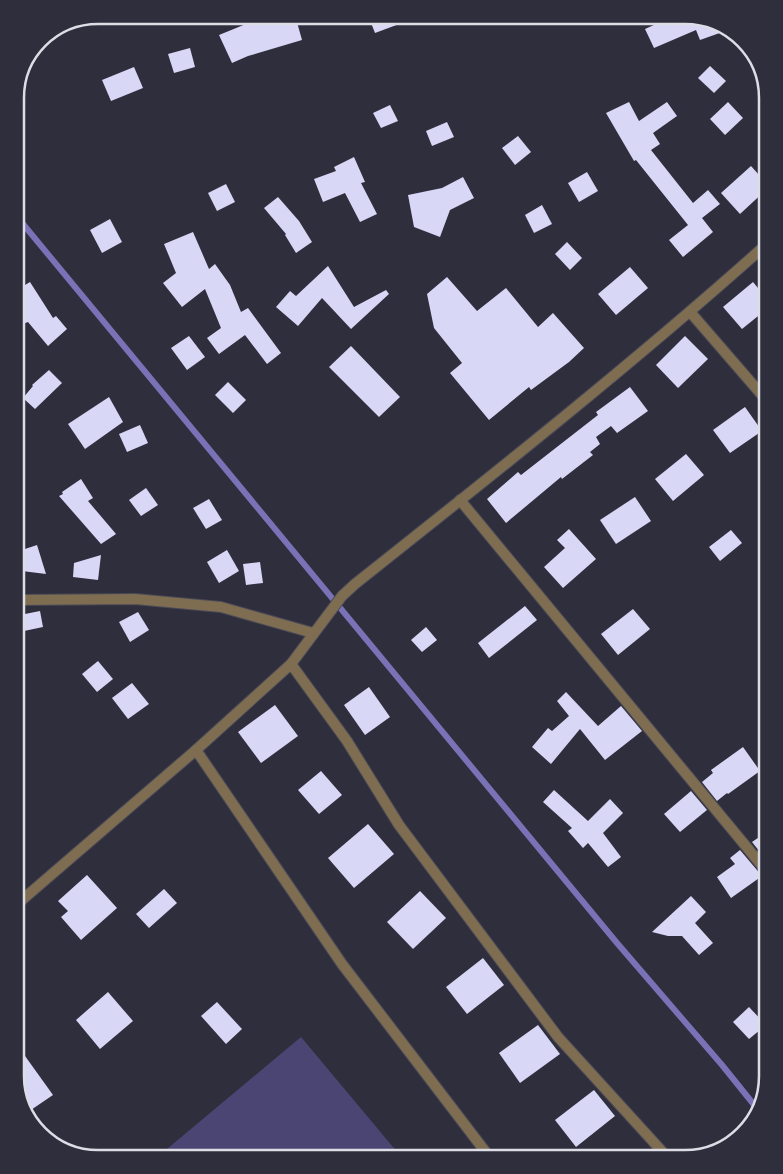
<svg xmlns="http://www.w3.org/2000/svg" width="783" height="1174" font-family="Quicksand,sans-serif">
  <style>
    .green { fill: #4a4572 }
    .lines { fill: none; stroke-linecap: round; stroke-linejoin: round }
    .stream { stroke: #7972b6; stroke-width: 6 }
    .building { fill: #d9d7f6 }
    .minor-casing { stroke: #4b4a58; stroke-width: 12 }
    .minor { stroke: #7e6d50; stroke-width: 10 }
    .rim { fill: none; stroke: #dddde6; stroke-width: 2.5 }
  </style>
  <rect width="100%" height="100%" fill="#2f2e3d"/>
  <path class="green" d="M301 1037 403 1159H155Z"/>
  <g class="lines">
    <path class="stream" d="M23 224 617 943 722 1065 759 1111"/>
  </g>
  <g class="building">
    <path d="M242 15H295L302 40 248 56 232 63 219 35 246 24Z"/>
    <path d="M368 15H418V17L375 33Z"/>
    <path d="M676 15H691L731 29 700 40 696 30 654 48 645 29Z"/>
    <path d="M190 48 195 67 174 73 168 54Z"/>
    <path d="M710 66 726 81 714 93 698 78Z"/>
    <path d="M134 67 143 88 111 101 102 80Z"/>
    <path d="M629 102 639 121 667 102 677 116 653 133 660 144 651 150 693 203 708 190 720 204 702 218 713 232 683 257 669 240 688 225 636 160 634 161 606 113Z"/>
    <path d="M728 102 743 118 725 135 710 119Z"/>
    <path d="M390 105 398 121 381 128 373 113Z"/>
    <path d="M447 122 454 137 432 146 426 131Z"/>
    <path d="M518 136 531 152 515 165 502 148Z"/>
    <path d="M354 157 365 182 361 183 377 214 360 222 345 193 323 202 314 179 336 171 334 167Z"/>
    <path d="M751 166 768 185V188L740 214 721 193Z"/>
    <path d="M587 172 598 191 579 202 568 183Z"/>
    <path d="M463 177 474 198 450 210 440 237 414 227 408 195 442 188Z"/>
    <path d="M226 184 235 202 217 211 208 193Z"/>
    <path d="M278 197 299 221 312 242 296 253 285 235 286 234 264 208Z"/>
    <path d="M542 205 552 224 534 233 525 215Z"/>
    <path d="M110 219 122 242 102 253 90 230Z"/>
    <path d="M193 232 209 269 215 264 230 285 241 312 248 308 281 353 267 364 245 335 219 354 207 338 221 328 205 289 182 307 163 283 176 273 164 244Z"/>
    <path d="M567 242 582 258 570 270 555 254Z"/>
    <path d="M328 266 354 307 386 290 389 294 351 329 322 298 298 326 276 307 290 291 296 296Z"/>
    <path d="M630 267 648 288 616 315 598 294Z"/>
    <path d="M447 277 477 311 506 288 538 327 553 313 584 348 569 362 531 390 529 387 489 420 450 373 462 363 434 328 427 294Z"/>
    <path d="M30 282 53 318 56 316 67 329 48 346 28 322 15 327V291Z"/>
    <path d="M753 282 768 300V308L742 329 723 307Z"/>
    <path d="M189 336 205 357 187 370 171 348Z"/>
    <path d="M685 336 708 359 678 388 656 365Z"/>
    <path d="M351 346 400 397 379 417 329 367Z"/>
    <path d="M49 370 62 383 35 409 23 398 33 386 32 385Z"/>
    <path d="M228 382 246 400 233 413 215 395Z"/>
    <path d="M630 387 648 411 617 433 611 426 596 437 600 444 590 452 593 455 562 479 561 477 506 523 487 499 518 472 521 475 598 415 596 412Z"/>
    <path d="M109 397 123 422 85 449 68 424Z"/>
    <path d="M745 407 762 431 730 453 713 430Z"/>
    <path d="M140 425 148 443 127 452 119 434Z"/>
    <path d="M686 454 704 475 673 501 655 479Z"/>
    <path d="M81 479 93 498 88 501 116 534 101 544 59 496 63 494 62 492Z"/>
    <path d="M146 488 158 505 141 516 129 500Z"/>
    <path d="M635 497 651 521 616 544 600 520Z"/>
    <path d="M209 499 222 520 206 529 193 508Z"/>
    <path d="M569 529 596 559 563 588 544 567 565 548 557 540Z"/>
    <path d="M731 530 742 543 720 561 709 547Z"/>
    <path d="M37 545 46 574 22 571 16 552Z"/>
    <path d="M227 550 239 571 219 583 207 562Z"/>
    <path d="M101 555 98 580 73 577 74 563Z"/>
    <path d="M260 562 263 583 246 585 243 564Z"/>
    <path d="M525 606 537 620 489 658 478 643Z"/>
    <path d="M633 609 650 629 618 655 601 634Z"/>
    <path d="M40 611 43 627 24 631 20 615Z"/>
    <path d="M138 612 149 630 130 642 119 622Z"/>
    <path d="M426 627 437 640 422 652 411 640Z"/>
    <path d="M98 661 113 679 97 692 82 674Z"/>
    <path d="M132 683 149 704 128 719 112 698Z"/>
    <path d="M369 687 390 717 365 735 344 705Z"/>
    <path d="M566 692 598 726 621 706 642 731 605 760 580 729 551 764 532 747 548 728 552 731 569 716 557 701Z"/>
    <path d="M275 705 298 736 261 763 238 732Z"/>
    <path d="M743 747 760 771 728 794 727 793 717 801 702 782 713 773 711 770Z"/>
    <path d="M321 771 342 795 319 814 298 790Z"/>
    <path d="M554 790 588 821 610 799 623 813 603 833 621 857 608 867 588 843 583 848 568 831 572 828 543 802Z"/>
    <path d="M691 791 707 810 680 832 664 814Z"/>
    <path d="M368 824 394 854 354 888 328 858Z"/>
    <path d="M768 831V862L752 842Z"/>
    <path d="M740 850 762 876 731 898 717 877 735 864 730 858Z"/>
    <path d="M87 875 117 908 81 940 61 917 68 911 58 901Z"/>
    <path d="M164 889 177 903 149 928 136 914Z"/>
    <path d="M420 891 446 918 413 949 387 922Z"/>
    <path d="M691 896 706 912 695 923 713 943 699 955 682 936H668L652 932Z"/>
    <path d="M483 958 504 985 467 1014 446 987Z"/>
    <path d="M108 992 133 1021 100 1049 76 1020Z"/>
    <path d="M217 1002 242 1029 226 1044 201 1016Z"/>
    <path d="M749 1007 766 1025 749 1039 733 1022Z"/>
    <path d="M538 1025 560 1054 520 1083 499 1053Z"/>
    <path d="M15 1042 53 1095 25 1114 15 1077Z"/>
    <path d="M594 1090 615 1116 576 1147 555 1120Z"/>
  </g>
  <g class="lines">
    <g class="minor-casing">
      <g id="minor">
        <path d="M691 313 768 402"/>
        <path d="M460 500 768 873"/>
        <path d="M15 600 135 599 221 607 313 633"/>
        <path d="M291 664 347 741 399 825 558 1037 669 1159"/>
        <path d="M196 750 342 964 491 1159"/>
        <path d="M15 906 196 750 291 664 342 596 355 584C495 473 635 362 768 243"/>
      </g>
    </g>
    <use href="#minor" class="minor"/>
  </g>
  <path d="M0 0H783V1174H0ZM98 24H685A74 74 0 0 1 759 98V1076A74 74 0 0 1 685 1150H98A74 74 0 0 1 24 1076V98A74 74 0 0 1 98 24Z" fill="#2f2e3d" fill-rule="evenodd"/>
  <path class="rim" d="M98 24H685A74 74 0 0 1 759 98V1076A74 74 0 0 1 685 1150H98A74 74 0 0 1 24 1076V98A74 74 0 0 1 98 24Z"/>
</svg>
